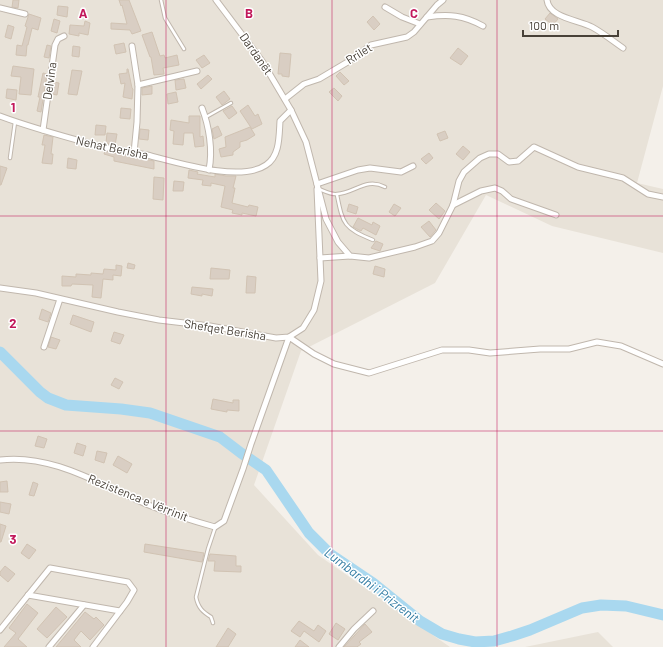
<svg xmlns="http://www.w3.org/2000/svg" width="663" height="647" font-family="Barlow,sans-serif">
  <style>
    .residential { fill: #e8e2d8 }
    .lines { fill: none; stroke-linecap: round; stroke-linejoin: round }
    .river { stroke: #a9d8ef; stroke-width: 11 }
    .building { fill: #d9cec3; stroke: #d1c3b3 }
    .lane-casing { stroke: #c0b7ad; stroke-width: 4.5 }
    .street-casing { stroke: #c0b7ad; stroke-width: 7 }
    .lane { stroke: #fff; stroke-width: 2.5 }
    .street { stroke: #fff; stroke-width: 5 }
    .grid { fill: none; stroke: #c2185b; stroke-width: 1; stroke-opacity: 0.55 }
    .labels { text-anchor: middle; stroke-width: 3; stroke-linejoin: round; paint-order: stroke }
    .street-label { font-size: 12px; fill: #484138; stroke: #fff }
    .water-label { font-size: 13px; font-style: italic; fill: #307ba2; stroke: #fff }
    .grid-label { font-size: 13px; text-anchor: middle; font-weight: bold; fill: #c2185b; stroke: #fff; stroke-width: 3; stroke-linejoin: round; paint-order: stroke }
  </style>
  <rect width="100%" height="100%" fill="#f4f0ea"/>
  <g class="residential">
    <path d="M0 0H663V86L637 183 663 189V253L552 226 486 195 435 283 301 351 254 485 318 555 450 647H0Z"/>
    <path d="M598 632 613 647H525Z"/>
  </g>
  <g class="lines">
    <path class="river" d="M0 352 40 392 48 398 66 405 121 409 150 413 220 437 241 453 266 470 309 533 330 554 373 583 420 621 442 634 459 639 475 642 494 641 512 636 530 630 582 608 601 605 626 606 663 615"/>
  </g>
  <g class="building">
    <path d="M13 0H19L18 8 12 7Z"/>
    <path d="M119 0H129L141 31 132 34 130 30 111 29V23L127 24 122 5 121 6Z"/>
    <path d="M58 6 68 7 67 17 57 15Z"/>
    <path d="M550 13 558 19 553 25 545 19Z"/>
    <path d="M29 14 41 18 38 30 32 28 28 45H27L26 56 16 55 17 45 22 46 27 27 25 26Z"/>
    <path d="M373 16 380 24 374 30 367 22Z"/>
    <path d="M54 19 60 21 57 33 51 31Z"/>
    <path d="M85 21 90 23 88 35 79 33V36L69 34 70 25 84 26Z"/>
    <path d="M8 25 14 27 11 39 5 37Z"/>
    <path d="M152 32 160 56 164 55 165 58 177 55 179 65 163 68 164 74 154 75 151 57H150L142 35Z"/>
    <path d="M124 43 126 52 116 54 114 45Z"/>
    <path d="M47 45 51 46 49 58 44 57Z"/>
    <path d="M73 46 80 47 79 57 72 56Z"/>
    <path d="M458 48 468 56 461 65 450 58Z"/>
    <path d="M280 53 291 54 289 77 282 76V74H278Z"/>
    <path d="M204 55 210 63 202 68 196 60Z"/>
    <path d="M13 66 34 69 31 95 19 94 21 77 11 76Z"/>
    <path d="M127 69H128L132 88 133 89 132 99 123 97 125 83 121 84 119 74 127 73Z"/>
    <path d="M72 70 82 71 77 95 68 94Z"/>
    <path d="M340 72 349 81 344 85 336 76Z"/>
    <path d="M43 73 47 74 41 112 37 111 40 97H38Z"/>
    <path d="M208 75 212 79 201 89 197 84Z"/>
    <path d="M184 79 186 88 176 90 175 80Z"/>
    <path d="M54 82 59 83 57 95 52 94Z"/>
    <path d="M152 86V94L142 95V88Z"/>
    <path d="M334 88 342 96 338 101 329 92Z"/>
    <path d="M7 89 17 90 16 100 6 98Z"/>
    <path d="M224 91 230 99 222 105 216 97Z"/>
    <path d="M176 92 178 102 168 104 167 94Z"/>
    <path d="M248 105 255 116 258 114 262 124 252 129 240 111Z"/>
    <path d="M232 106 237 113 229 119 223 111Z"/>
    <path d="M121 108 131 109 130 119 120 118Z"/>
    <path d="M189 116H200V137L203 136 204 146 195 147 193 133H184L183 145 173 144 174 131 170 130 171 120 189 123Z"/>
    <path d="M96 125 106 126 105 135H95Z"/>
    <path d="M218 126 222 135 214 139 212 129Z"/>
    <path d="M250 127 255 135 247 140 240 142V147L233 152V155L221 157 219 149 226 147 225 137Z"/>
    <path d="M140 129 149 130 148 140 139 139Z"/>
    <path d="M445 131 448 138 440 141 437 134Z"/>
    <path d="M107 133 117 134 115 145 106 143Z"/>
    <path d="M44 135 53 137 51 154H53L52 164 42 163 45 145H42Z"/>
    <path d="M463 146 470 152 463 160 456 154Z"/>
    <path d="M105 151 154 161V169L114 161V157L104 154Z"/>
    <path d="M429 153 433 158 426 164 421 159Z"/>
    <path d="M68 158 77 160 76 169 67 168Z"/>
    <path d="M0 166 7 168 1 185H0Z"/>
    <path d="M189 170 198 172 197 174 215 177V174L226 176H236L233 188H235L232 203 248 207 249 205 258 207 256 216 242 213V215L232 213 233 210 221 207 225 186 211 183V186L202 185 203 180 188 178Z"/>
    <path d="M154 177 164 178 163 200 153 199Z"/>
    <path d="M174 181 184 182 183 191H173Z"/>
    <path d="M436 203 445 211 439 219 429 210Z"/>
    <path d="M349 204 358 207 356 214 347 211Z"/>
    <path d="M394 204 401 208 395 216 389 212Z"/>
    <path d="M358 218 372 225 373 222 380 226 376 235 363 228 361 231 353 227Z"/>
    <path d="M429 221 436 230 430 237 421 227Z"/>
    <path d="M376 241 383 244 380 251 371 248Z"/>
    <path d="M128 263 135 265 134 269 127 268Z"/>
    <path d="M116 265 122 266 121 276 113 275V280L103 279 101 298 92 297 93 285 72 284 71 286H62V276L76 277V274L91 275V273L103 274 104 269 116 270Z"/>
    <path d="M375 266 385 269 384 277 373 274Z"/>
    <path d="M211 268 230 270 229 279H210Z"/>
    <path d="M247 276 256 277 255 293H246Z"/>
    <path d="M192 287 213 289 212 296 202 294V296L191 294Z"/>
    <path d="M42 309 51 313 48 322 39 319Z"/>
    <path d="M73 315 94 322 91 332 70 324Z"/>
    <path d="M114 332 124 335 120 344 111 341Z"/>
    <path d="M51 337 60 340 56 349 48 347Z"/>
    <path d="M115 378 123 382 119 389 111 385Z"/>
    <path d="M213 399 233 403V400H239V411L227 410V412L211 409Z"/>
    <path d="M38 436 47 439 44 448 35 446Z"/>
    <path d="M77 443 86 446 83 456 74 453Z"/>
    <path d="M97 451 107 453 104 463 95 460Z"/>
    <path d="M118 456 132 464 127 473 113 465Z"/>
    <path d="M7 481 8 492H0V482Z"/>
    <path d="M33 482 38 484 34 496 29 495Z"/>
    <path d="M0 502 11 504 9 514 0 512Z"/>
    <path d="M0 524 6 526 1 542H0Z"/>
    <path d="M27 544 36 550 29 559 21 553Z"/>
    <path d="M145 544 204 553 202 562 144 552Z"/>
    <path d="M210 554 236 556V566H241V572L214 571 215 561H208Z"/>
    <path d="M5 566 15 574 8 582 0 575V572Z"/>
    <path d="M27 604 38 613 18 639 27 647H4L16 633 9 628Z"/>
    <path d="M56 607 67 617 47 638 37 629Z"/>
    <path d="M85 612 94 619 96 617 104 625 90 640 81 631 74 640 81 647H56Z"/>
    <path d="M299 621 314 631 318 625 326 631 319 642 304 631 300 637 291 631Z"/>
    <path d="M336 623 345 629 338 640 329 634Z"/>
    <path d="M365 624 372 632 359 642 361 644 357 647H344Z"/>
    <path d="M228 628 236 634 228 647H216Z"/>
    <path d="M300 640 309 647H295Z"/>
  </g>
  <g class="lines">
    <g class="lane-casing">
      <g id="lane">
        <path d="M161 0 165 18 184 49"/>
        <path d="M206 117 231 103"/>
        <path d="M10 158 15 122"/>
        <path d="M319 189C324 191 332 195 337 194 355 193 366 177 385 187"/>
        <path d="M337 195C343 225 344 228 373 240"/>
        <path d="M213 623 211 617C203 612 198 608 196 597L208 549 215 528"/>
      </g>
    </g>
    <g class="street-casing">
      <g id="street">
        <path d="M216 0 262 61 291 110 306 142 326 219 338 242 350 256 369 258 415 247 432 241 439 233 453 205 459 181 464 172 480 158 489 154H498L509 162 518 161 534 147 578 167 623 178 648 194 663 197"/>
        <path d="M547 0C549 18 579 20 592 27 603 33 613 41 623 48"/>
        <path d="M385 7 402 17 420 24"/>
        <path d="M0 8 25 14"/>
        <path d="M427 17C449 14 463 15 483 26"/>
        <path d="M132 46 138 85 137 122 134 153"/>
        <path d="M138 85 197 71"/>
        <path d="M285 99 304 84 319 79 351 60 371 45 407 37 414 32 437 5 443 0"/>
        <path d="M202 108C209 126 213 150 209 170"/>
        <path d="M0 116C32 128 66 137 99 146 115 150 131 152 147 155 176 162 240 183 266 165 280 156 279 136 280 121L291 110"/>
        <path d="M43 130 55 45 58 39 64 36"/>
        <path d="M317 184 358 170 370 168 401 172 413 166"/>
        <path d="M453 205 481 191 495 188 502 191 511 199 556 215"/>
        <path d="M320 258 350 256"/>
        <path d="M0 288 36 293 118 312 159 320 210 326 276 338 289 337 303 328 314 310 321 281 317 189"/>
        <path d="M44 347 60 299"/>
        <path d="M0 460C49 454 94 481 137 500 161 511 190 520 215 527L224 521 243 469 251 444 289 337 314 354 334 364 369 373 442 350H469L490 353 540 349H569L597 342 621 346 663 364"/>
        <path d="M28 595 120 611"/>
        <path d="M0 630 50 568 128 582 134 590 127 602 93 647"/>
        <path d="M49 647 84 605"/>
        <path d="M339 647 354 629 373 611"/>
      </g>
    </g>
    <use href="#lane" class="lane"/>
    <use href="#street" class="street"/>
  </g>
  <path class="grid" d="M166 0V647M332 0V647M497 0V647M0 216H663M0 431H663"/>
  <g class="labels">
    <g class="street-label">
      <text transform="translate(256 54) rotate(55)" y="4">Dardanët</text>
      <text transform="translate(359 54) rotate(-32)" y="4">Rrilet</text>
      <text transform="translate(50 81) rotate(-82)" y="4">Delvina</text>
      <text transform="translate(112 148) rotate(12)" y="4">Nehat Berisha</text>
      <text transform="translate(225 330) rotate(9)" y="4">Shefqet Berisha</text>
      <text transform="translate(138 498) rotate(22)" y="4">Rezistenca e Vërrinit</text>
    </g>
    <g class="water-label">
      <text transform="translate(372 585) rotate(37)" y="5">Lumbardhi i Prizrenit</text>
    </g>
  </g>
  <g class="grid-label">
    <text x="83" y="18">A</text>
    <text x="249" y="18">B</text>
    <text x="414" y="18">C</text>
    <text x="13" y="112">1</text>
    <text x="13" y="328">2</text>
    <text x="13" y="544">3</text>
  </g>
  <path d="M523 30v6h95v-6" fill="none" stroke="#484138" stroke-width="2"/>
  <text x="529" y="30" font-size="12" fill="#484138" stroke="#ffffff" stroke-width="3" paint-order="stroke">100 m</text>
</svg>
